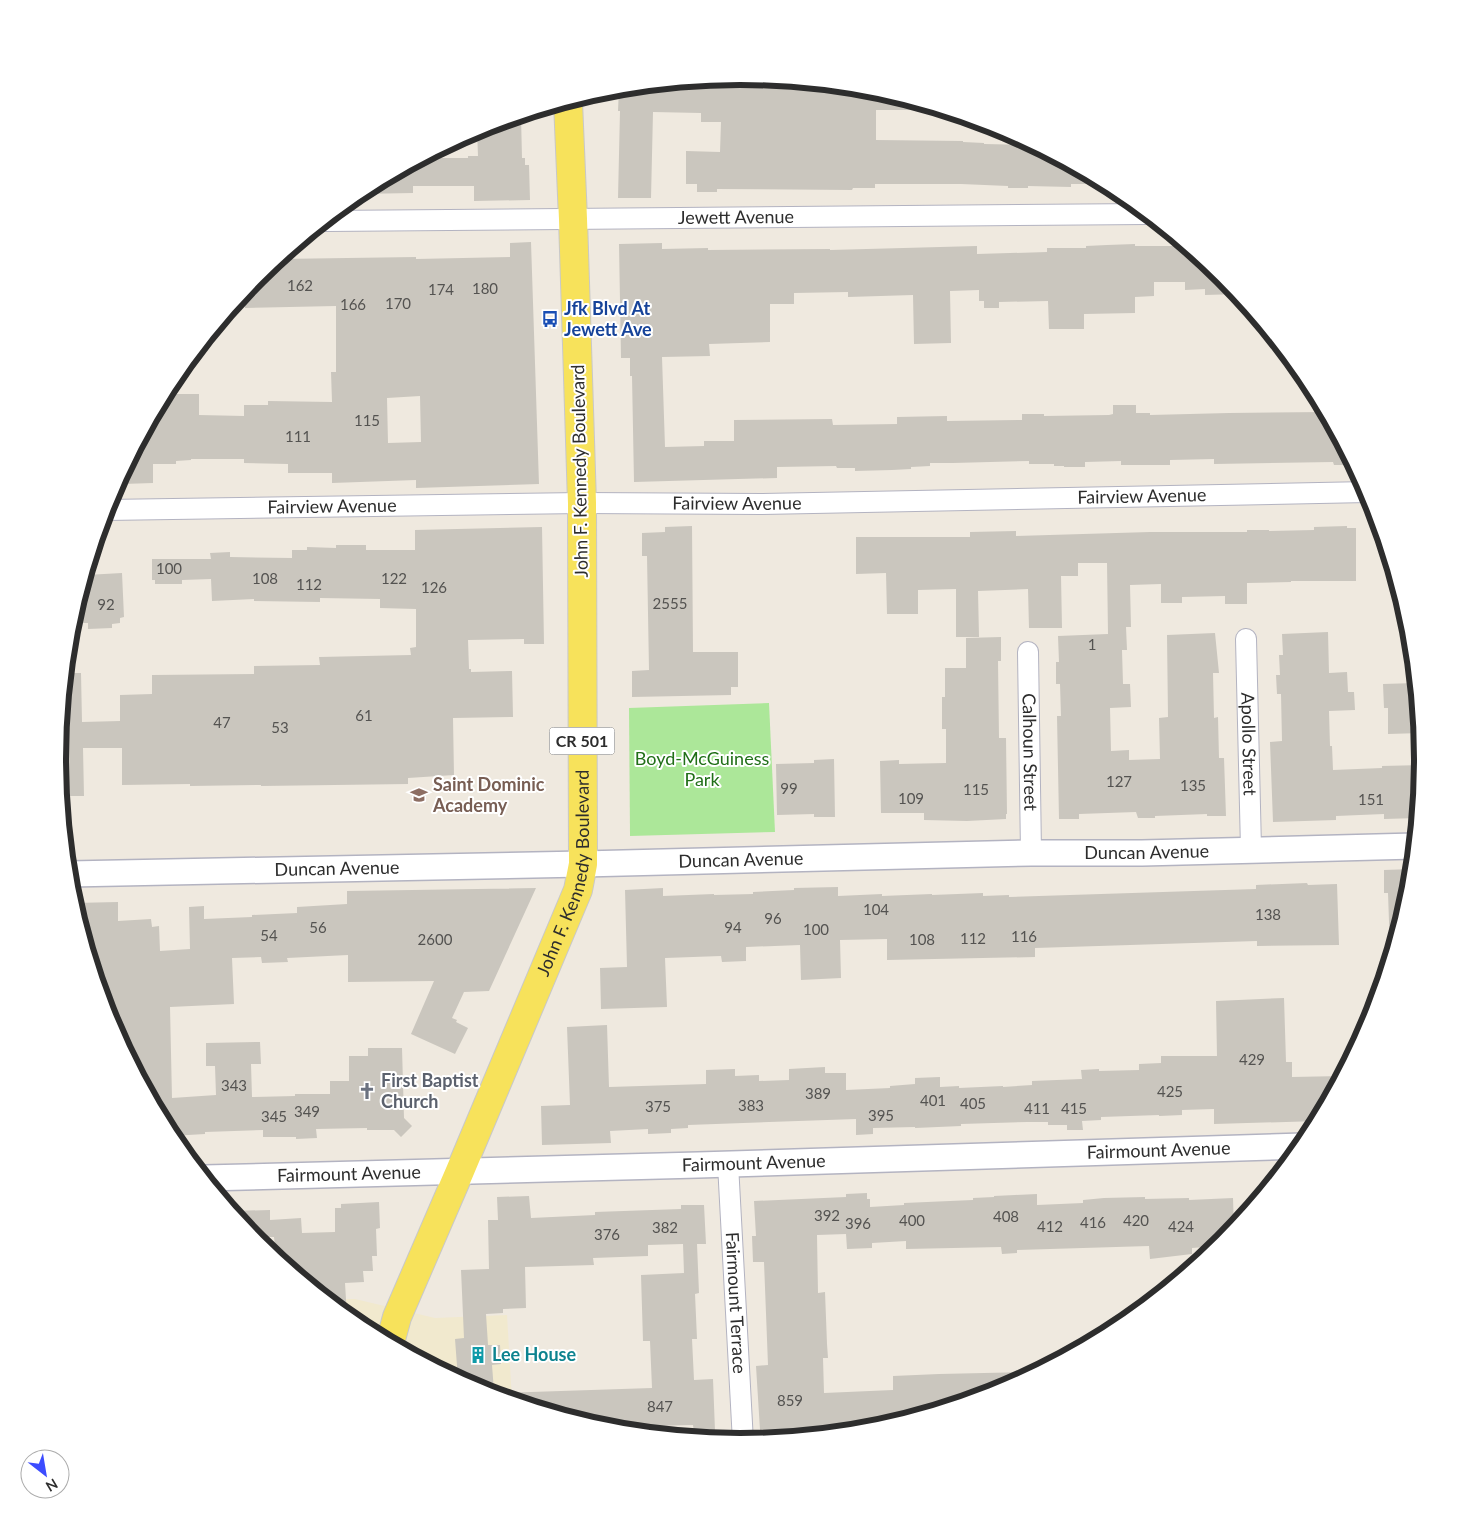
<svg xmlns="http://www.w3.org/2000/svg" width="1481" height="1519" font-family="Lato,sans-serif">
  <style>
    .education { fill: #f1e9ce }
    .park { fill: #ace799 }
    .building { fill: #cac6be; fill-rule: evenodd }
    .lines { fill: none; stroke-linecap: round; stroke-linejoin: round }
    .minor-casing { stroke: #b3b3c1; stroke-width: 22 }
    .tertiary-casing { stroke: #b3b3c1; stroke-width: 28 }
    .primary-casing { stroke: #c8c8c8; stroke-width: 30 }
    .minor { stroke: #fff; stroke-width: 20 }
    .tertiary { stroke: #fff; stroke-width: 25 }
    .primary { stroke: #f7e25b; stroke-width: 28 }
    .labels { text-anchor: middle; stroke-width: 4; stroke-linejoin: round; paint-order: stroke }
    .number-label { font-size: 15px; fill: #545351 }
    .shield { fill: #fff; stroke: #6c6c6c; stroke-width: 1 }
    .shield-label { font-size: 16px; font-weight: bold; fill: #2d2d2d }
    .street-label { font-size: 18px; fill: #2d2d2d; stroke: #fff }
    .transit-label { font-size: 18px; font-weight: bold; fill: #164399; stroke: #fff; text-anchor: start }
    .park-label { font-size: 18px; fill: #216f18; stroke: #fff }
    .education-label { font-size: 18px; font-weight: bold; fill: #785e54; stroke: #fff; text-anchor: start }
    .worship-label { font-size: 18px; font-weight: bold; fill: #5b616d; stroke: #fff; text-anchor: start }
    .culture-label { font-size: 18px; font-weight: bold; fill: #0d838f; stroke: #fff; text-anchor: start }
    .rim { fill: none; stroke: #2d2d2d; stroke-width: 6 }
  </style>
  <rect width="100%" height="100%" fill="#efe9df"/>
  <path class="education" d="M327 1299H355L435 1318 507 1315 512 1400 479 1390 361 1327Z"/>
  <path class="park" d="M769 703 775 832 630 836 629 708Z"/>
  <g class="building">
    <path d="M741 76 874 90 926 106V110H876V140L963 141V142L984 143V144L1033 145 1106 184H1071V187L1028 186V188H1008V186L961 184H875V188H853L852 190 717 189V192H697V184H686V151L720 152 721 122H701V113L653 112 651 198H618L620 111H618L619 88Z"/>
    <path d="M521 116 522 158H525V165H529L530 200 474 201V186H413V193L358 194 424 158H468V156H478L477 129Z"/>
    <path d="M531 242 539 484 416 488V480L332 483V473H288V464L244 463V459H191V460L176 461V464H153V483L123 484V473L165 394H199V415L244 416V405H268V401L332 402 331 372H336V306L245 308V306H234L258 276 279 259 416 257V259L510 257V243ZM420 396 421 442 388 443 387 398Z"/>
    <path d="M662 243V249L708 248V250L830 249V250L977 246V254L1047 252V248H1086V246L1107 245 1135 244V246H1186L1224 277 1238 294 1205 295V289L1185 290V282H1154V296L1135 297V313L1084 314V329H1049L1048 301 999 302V308H984V301H979V290L950 291 951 343 914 344 913 295 848 297V292L794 293V304H770V342L709 344 710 356 662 357 665 447 704 446V441H734V420L832 419 833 425 897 424V417L947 416V421L1022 420V414H1044V416L1109 415 1113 414V405H1136V413H1150V415L1229 413 1326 412 1354 465H1334L1333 462 1214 464V459L1170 460V465H1121V461L1085 462V467H1064V466H1054V464H1029V461L953 463H930V466L911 467V469L892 470 855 471V468H837L836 466 777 467V478L634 482 632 376H630V358H621L619 244Z"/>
    <path d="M692 526 693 652H738V687H731V695L632 697V671L649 670 647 556H642V533L665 532V527Z"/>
    <path d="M1347 526V528H1356V581H1291V582L1247 583V604H1225V596L1182 597V603H1161V584L1130 585 1131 627H1126L1127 650H1122L1123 684H1130L1131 707 1110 708 1111 751 1129 750V760L1160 759 1159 718 1168 717 1167 635 1215 633 1219 673H1213L1214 718 1218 717 1219 758H1224L1226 816H1207V814L1155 816V818H1138L1136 812 1079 814V819H1059L1057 716H1061L1060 684H1056V662H1059L1058 636 1108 634 1107 563H1078V576H1061L1062 628H1029L1028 589 978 591 979 637H956V589L918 590V614H887L886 573 856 574V537H970V532L1016 531V536L1150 532H1247V530H1269V531L1314 530V527Z"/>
    <path d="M542 527 544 644H524V639L468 640 469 669H471V672L512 671 513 717 453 718 454 775 408 778V784L261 786V785L190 786V784L122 785V748H83L84 796H61L58 759 66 673H81L82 722 120 721V695L152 694V675L254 674V666L320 665 319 657 411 655 410 648 416 647V609L380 608V599L320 598V602L254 601V599L212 601 211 579 182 580V584H155V580H152V559H211L210 553 230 552V557L292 558V550H307V547L336 548V545H366V550H415V530Z"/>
    <path d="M122 573 124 617 120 618V623L112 624V628L88 629V623H71L86 575Z"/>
    <path d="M1328 632 1329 673 1347 672 1348 692H1354L1355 710 1329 711 1330 746H1332L1333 770 1382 768V766L1423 765 1418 818 1384 819V814L1336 816V820L1273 822 1270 742 1282 741 1281 694H1277L1276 675H1280L1279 655H1283L1282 634Z"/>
    <path d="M1001 637V661H998L999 738H1006L1007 814H1006V819L967 821 924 820V813H881L880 761 899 760V764L946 763V729H942V697H945V668H966V638Z"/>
    <path d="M1416 683 1421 733 1388 734V708H1384L1383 684Z"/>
    <path d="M834 759 835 817H814V814L777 815 776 764 814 763V760Z"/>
    <path d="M1413 869 1410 893 1393 951 1390 950 1388 893H1384V870Z"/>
    <path d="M1307 883 1308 885 1337 884 1339 945 1257 946V941L1035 948V957L887 960V939L840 940 841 978 801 980 800 945 746 947V961L722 962 721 956 665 958 667 1007 601 1009 600 968 627 967 625 890 663 888V896L714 894V895L753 894V892L794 890V888L838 887V896L882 894V896L932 894V895L983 893V896L1009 895V897L1256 889V885Z"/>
    <path d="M536 888 489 991 464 992 452 1018 457 1020 456 1022 468 1028 455 1054 411 1034 434 981 348 982V955L287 958 288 962 262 963 261 957 232 958 234 1004 170 1007 172 1098 216 1095 215 1066H206V1043L260 1042 261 1064H251L252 1097 295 1096V1094H330V1081H349V1056H368V1048H402L404 1118 412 1126 401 1137 394 1130H367V1128L316 1129 317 1138 296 1139V1137H263V1130L205 1132V1134L171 1136 109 1021 74 903 118 902V921L151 919 152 927 159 926 160 951 190 949 189 907 204 906V919L252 917V915L297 913V907L347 904V891Z"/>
    <path d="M1284 998 1286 1062H1292V1077L1342 1076 1318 1121 1214 1124V1109L1182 1110V1115L1159 1116V1115L1101 1117V1120L1082 1121 1083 1130H1067V1125H1048V1122H1027L961 1124V1126L915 1128V1127L873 1128V1134L856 1135V1119L688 1125V1128L671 1129V1133L648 1134V1129L610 1131 611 1143 542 1145 541 1106 570 1105 567 1027 607 1025 609 1087 706 1084V1070L735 1069V1076L759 1075V1081L789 1080V1069L825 1067V1073H846V1090L890 1088V1086L915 1084V1078L940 1077V1087L959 1086V1088L1003 1086V1087L1032 1085V1081L1082 1079 1081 1070 1099 1069V1071L1139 1070V1064L1161 1063V1056H1217L1216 1001Z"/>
    <path d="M867 1193V1199H870V1207L904 1205V1203L973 1200V1198L994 1197V1196L1015 1195 1037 1194V1205L1083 1203V1200L1104 1198 1145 1197V1199L1189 1198V1200L1233 1198 1234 1229 1219 1246 1192 1248V1254L1150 1259 1149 1246 1017 1250V1253L1002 1254 1001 1247 906 1249V1241L872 1243V1248L847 1249 846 1234 817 1235 818 1293 825 1292 827 1344 828 1358H823L824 1393 893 1390V1376L939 1374 1036 1372 1002 1391 873 1429 863 1430V1429H848V1427L782 1430V1429L760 1430 756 1366 768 1365 764 1262H753L752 1236H756L754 1201 846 1197V1194Z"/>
    <path d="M529 1196 531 1218 595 1215V1212L681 1209V1205H704L706 1244H697L699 1293 695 1294 697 1339H692L694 1380 713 1379 715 1431 694 1432 693 1425 649 1426V1434L607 1429 497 1396V1393L652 1388 650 1341H643L641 1275 684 1273 683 1244 648 1245V1256L593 1258 594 1265 525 1267 526 1308 503 1309V1313L486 1314 488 1345H500L501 1364 492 1365 494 1391 484 1392 479 1390 458 1379 455 1339 464 1338 461 1270 489 1269 488 1220H498L497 1197Z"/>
    <path d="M379 1202 380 1228 376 1229 377 1256H372L373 1271H363L364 1282 345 1283 347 1316 276 1257 274 1237H253L232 1211 270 1210V1220L301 1218 302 1233 335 1232V1208H341V1204Z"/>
  </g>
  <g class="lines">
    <g class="minor-casing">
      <g id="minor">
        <path id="s1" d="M325 221 1147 214"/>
        <path id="s2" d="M106 510 582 503 762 504 1368 492"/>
        <path id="s3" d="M1246 639 1251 849"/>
        <path id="s4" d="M1028 652 1031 853"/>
        <path id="s5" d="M728 1164 743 1442"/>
      </g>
    </g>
    <g class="tertiary-casing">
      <g id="tertiary">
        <path id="s6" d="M69 874 583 864 1031 853H1142L1415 846"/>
        <path id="s7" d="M204 1178 698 1165 1303 1146"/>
      </g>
    </g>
    <g class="primary-casing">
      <g id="primary">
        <path id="s8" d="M390 1343 397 1317 460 1171 578 890 583 864 582 503 573 219 568 102"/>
      </g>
    </g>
    <use href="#minor" class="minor"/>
    <use href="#tertiary" class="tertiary"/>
    <use href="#primary" class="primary"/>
  </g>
  <defs>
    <g id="bus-bare" transform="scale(1.35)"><path d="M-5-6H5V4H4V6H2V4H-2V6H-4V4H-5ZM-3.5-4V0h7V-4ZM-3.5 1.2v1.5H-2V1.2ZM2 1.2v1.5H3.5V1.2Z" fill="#1a4fb4" stroke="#fff" stroke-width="2.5" paint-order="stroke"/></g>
    <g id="school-bare" transform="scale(1.35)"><path d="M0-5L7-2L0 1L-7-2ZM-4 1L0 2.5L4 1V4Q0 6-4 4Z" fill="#8d6e63" stroke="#fff" stroke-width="2.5" paint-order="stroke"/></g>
    <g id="church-bare" transform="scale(1.35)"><path d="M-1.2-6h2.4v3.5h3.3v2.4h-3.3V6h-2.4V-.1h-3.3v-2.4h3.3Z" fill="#6b7280" stroke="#fff" stroke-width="2.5" paint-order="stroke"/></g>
    <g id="building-bare" transform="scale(1.35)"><path d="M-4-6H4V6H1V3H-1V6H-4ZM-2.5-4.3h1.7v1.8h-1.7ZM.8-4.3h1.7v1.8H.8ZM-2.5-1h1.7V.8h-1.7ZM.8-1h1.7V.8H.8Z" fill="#0f9aa8" stroke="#fff" stroke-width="2.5" paint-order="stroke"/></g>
  </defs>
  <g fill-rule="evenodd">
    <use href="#bus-bare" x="550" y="319"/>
    <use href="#school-bare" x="419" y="795"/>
    <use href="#church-bare" x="367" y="1091"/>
    <use href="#building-bare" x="478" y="1355"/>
  </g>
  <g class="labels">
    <g class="number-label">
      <text x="300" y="291">162</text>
      <text x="485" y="294">180</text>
      <text x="441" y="295">174</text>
      <text x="398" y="309">170</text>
      <text x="353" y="310">166</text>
      <text x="367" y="426">115</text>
      <text x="298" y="442">111</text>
      <text x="169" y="574">100</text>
      <text x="265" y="584">108</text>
      <text x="394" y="584">122</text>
      <text x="309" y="590">112</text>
      <text x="434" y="593">126</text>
      <text x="670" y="609">2555</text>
      <text x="106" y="610">92</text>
      <text x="1092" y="650">1</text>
      <text x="364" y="721">61</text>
      <text x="222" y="728">47</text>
      <text x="280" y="733">53</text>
      <text x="1119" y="787">127</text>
      <text x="1193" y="791">135</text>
      <text x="789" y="794">99</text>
      <text x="976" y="795">115</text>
      <text x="911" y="804">109</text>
      <text x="1371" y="805">151</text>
      <text x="876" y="915">104</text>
      <text x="1268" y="920">138</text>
      <text x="773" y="924">96</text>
      <text x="318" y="933">56</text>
      <text x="733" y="933">94</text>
      <text x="816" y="935">100</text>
      <text x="269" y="941">54</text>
      <text x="1024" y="942">116</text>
      <text x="973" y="944">112</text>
      <text x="435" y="945">2600</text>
      <text x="922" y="945">108</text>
      <text x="1252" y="1065">429</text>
      <text x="234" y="1091">343</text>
      <text x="1170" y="1097">425</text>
      <text x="818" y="1099">389</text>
      <text x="933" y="1106">401</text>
      <text x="973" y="1109">405</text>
      <text x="751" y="1111">383</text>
      <text x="658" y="1112">375</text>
      <text x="1037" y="1114">411</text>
      <text x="1074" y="1114">415</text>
      <text x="307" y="1117">349</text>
      <text x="881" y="1121">395</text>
      <text x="274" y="1122">345</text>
      <text x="827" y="1221">392</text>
      <text x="1006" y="1222">408</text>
      <text x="912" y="1226">400</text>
      <text x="1136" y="1226">420</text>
      <text x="1093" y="1228">416</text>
      <text x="858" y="1229">396</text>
      <text x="1050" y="1232">412</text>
      <text x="1181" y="1232">424</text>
      <text x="665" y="1233">382</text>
      <text x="607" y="1240">376</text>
      <text x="790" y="1406">859</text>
      <text x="660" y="1412">847</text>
    </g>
    <rect class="shield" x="549.5" y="727.5" width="65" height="27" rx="4"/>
    <g class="shield-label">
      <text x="582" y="747">CR 501</text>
    </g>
    <g class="street-label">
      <text dy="6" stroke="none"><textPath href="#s1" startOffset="411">Jewett Avenue</textPath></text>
      <text transform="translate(580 471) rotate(-91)" y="6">John F. Kennedy Boulevard</text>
      <text dy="6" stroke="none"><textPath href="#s2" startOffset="1036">Fairview Avenue</textPath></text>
      <text dy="6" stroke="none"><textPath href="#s2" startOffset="631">Fairview Avenue</textPath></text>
      <text dy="6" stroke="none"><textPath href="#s2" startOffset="226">Fairview Avenue</textPath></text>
      <text dy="6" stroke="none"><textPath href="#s3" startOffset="105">Apollo Street</textPath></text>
      <text dy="6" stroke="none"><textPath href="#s4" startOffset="100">Calhoun Street</textPath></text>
      <text dy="6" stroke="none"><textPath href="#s6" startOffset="1078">Duncan Avenue</textPath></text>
      <text dy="6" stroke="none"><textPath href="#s6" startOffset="672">Duncan Avenue</textPath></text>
      <text dy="6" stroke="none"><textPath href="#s6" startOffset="268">Duncan Avenue</textPath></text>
      <text dy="6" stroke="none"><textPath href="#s8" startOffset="505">John F. Kennedy Boulevard</textPath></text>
      <text dy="6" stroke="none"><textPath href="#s7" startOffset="955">Fairmount Avenue</textPath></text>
      <text dy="6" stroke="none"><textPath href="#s7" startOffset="550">Fairmount Avenue</textPath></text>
      <text dy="6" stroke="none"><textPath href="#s7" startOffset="145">Fairmount Avenue</textPath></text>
      <text dy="6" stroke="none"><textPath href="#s5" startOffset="139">Fairmount Terrace</textPath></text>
    </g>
    <g class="transit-label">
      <text x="564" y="315">Jfk Blvd At<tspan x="564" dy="21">Jewett Ave</tspan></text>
    </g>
    <g class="park-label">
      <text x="702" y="765">Boyd-McGuiness<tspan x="702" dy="21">Park</tspan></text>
    </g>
    <g class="education-label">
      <text x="433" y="791">Saint Dominic<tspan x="433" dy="21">Academy</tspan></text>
    </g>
    <g class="worship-label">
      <text x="381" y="1087">First Baptist<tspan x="381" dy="21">Church</tspan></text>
    </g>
    <g class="culture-label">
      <text x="492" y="1361">Lee House</text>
    </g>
  </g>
  <path d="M0 0H1481V1519H0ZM66 759a674 674 0 1 1 1348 0a674 674 0 1 1-1348 0Z" fill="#fff" fill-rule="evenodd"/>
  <path class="rim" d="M66 759a674 674 0 1 1 1348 0a674 674 0 1 1-1348 0Z"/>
  <g transform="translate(45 1474) rotate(149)"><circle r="24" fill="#ffffff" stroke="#ababab"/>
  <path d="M0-4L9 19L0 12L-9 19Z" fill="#3c4cff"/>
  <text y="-8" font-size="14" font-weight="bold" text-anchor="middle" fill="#2d2d2d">N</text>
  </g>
</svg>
